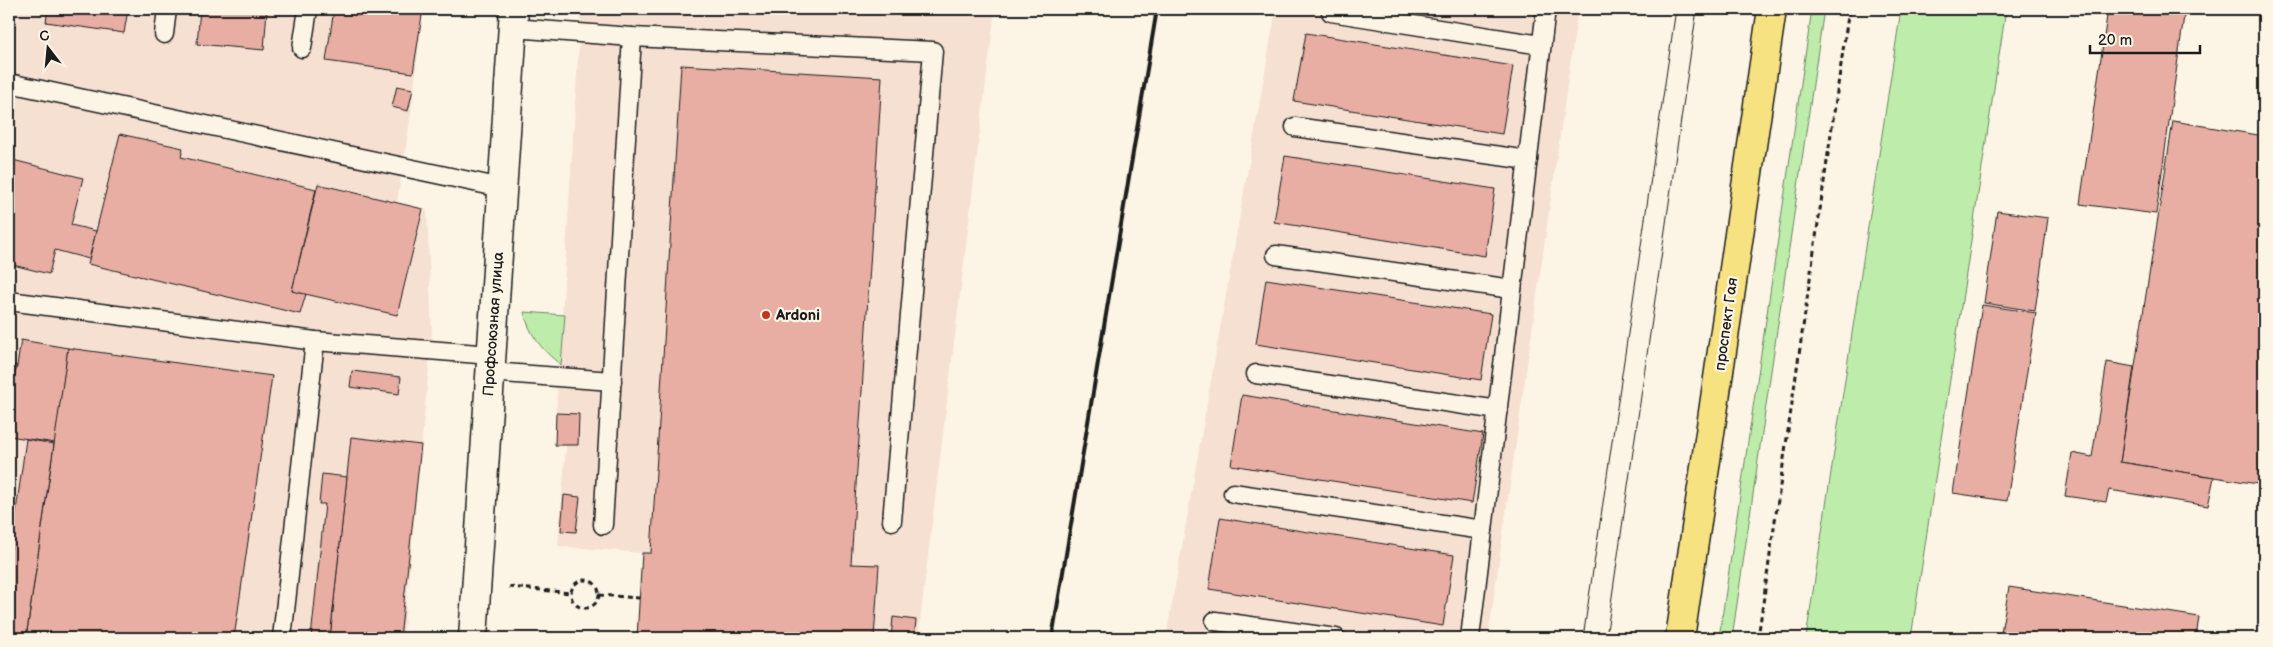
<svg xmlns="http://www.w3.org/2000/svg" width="2273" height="647" font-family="'Balsamiq Sans',sans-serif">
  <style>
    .built { fill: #f6e0d2 }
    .green { fill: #beedab; stroke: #6d8464 }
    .building { fill: #e8aea4; stroke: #1c1c1c }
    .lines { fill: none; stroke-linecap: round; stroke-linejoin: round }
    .service-casing { stroke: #1c1c1c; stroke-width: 21 }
    .tertiary-casing { stroke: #1c1c1c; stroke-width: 31 }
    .primary-casing { stroke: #1c1c1c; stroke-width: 31 }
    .path { stroke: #1c1c1c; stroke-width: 3; stroke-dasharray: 5 4; stroke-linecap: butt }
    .service { stroke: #fcf5e5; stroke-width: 18 }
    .tertiary { stroke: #fcf5e5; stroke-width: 28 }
    .primary { stroke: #f7e281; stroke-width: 28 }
    .tram { stroke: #1c1c1c; stroke-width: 1 }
    .rail { stroke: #1c1c1c; stroke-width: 4 }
    .poi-dot { fill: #c8321e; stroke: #fcf5e5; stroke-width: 2 }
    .labels { text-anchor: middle; stroke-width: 4.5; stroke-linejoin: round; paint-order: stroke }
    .poi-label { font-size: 15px; font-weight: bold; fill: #1c1c1c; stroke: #fcf5e5; text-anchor: start }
    .street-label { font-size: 15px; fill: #1c1c1c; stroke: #fcf5e5 }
  </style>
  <rect width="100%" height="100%" fill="#fcf5e5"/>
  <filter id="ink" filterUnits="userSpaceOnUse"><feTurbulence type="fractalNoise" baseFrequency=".02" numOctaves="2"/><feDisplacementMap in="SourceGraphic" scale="10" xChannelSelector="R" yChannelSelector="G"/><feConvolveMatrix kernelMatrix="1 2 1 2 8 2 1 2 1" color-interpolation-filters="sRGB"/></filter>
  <g filter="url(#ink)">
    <g class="built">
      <path d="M9 9H423L411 114 397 202 427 210 432 334 403 638H9Z"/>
      <path d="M581 9H995L918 638H637L642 553 558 546 566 446 555 445 556 413Z"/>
      <path d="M1276 9H1578L1488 638H1166Z"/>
    </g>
    <g class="green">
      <path d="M1812 9H1824L1732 638H1719Z"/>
      <path d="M1901 9H2006L1911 638H1806Z"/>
      <path d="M524 312 565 315 561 365C542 350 530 336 524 312Z"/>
    </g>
    <g class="building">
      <path d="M48 9H128L124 33 46 22Z"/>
      <path d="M200 9H267L264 50 197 44Z"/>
      <path d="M334 9H423L413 73 326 61Z"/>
      <path d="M2108 9H2185L2156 214 2080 204Z"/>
      <path d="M1306 33 1513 66 1502 134 1294 101Z"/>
      <path d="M681 65 882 77 851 564 879 565 874 638H637L642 553H651Z"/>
      <path d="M397 86 413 89 408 111 392 107Z"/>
      <path d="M2173 121 2264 136V485L2120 462Z"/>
      <path d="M120 134 183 148 181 157 316 189 292 291 306 294 300 314 88 264Z"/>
      <path d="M1285 156 1495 189 1485 256 1274 222Z"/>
      <path d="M9 159 83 178 71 225 96 231 89 259 55 250 49 274 9 264Z"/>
      <path d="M318 184 423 209 397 315 292 291Z"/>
      <path d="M1997 211 2048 218 2035 311 1984 303Z"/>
      <path d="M1266 279 1491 314 1481 380 1256 344Z"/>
      <path d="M1982 305 2036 313 2007 501 1953 493Z"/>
      <path d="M21 340 68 348 55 443 9 436V394L17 366Z"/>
      <path d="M68 348 272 376 234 638H26Z"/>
      <path d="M2107 362 2134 367 2120 462 2214 477 2208 506 2109 490 2106 502 2065 496 2072 453 2092 457Z"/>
      <path d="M9 364 17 366 9 394Z"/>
      <path d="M352 371 401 377 399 394 350 387Z"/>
      <path d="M1242 395 1483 434 1472 503 1231 465Z"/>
      <path d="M556 413 579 414 578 445H555Z"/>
      <path d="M351 437 421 445 400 638H330Z"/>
      <path d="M26 439 54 444 26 638H9V562Z"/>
      <path d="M322 474 347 477 330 638H311L325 504H319Z"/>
      <path d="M564 495 580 497 576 532 561 531Z"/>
      <path d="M1220 518 1454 555 1443 626 1209 589Z"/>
      <path d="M2009 587 2199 617 2196 638H2000Z"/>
      <path d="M893 617 916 620 914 638H891Z"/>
    </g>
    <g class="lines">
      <g class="service-casing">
        <g id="service">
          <path d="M1331 12 1541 45"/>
          <path d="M513 28 632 37 933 51 892 521"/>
          <path d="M164 34 167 9"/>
          <path d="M302 48 308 9"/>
          <path d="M9 83 502 188"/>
          <path d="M1295 127 1528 160"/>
          <path d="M1276 255 1512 289"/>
          <path d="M9 301 315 341 491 355"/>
          <path d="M490 372 612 381"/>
          <path d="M1256 374 1498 410"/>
          <path d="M1233 493 1483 530"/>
          <path d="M603 525 632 37"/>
          <path d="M1215 621 1336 638"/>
          <path d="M282 638 315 341"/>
          <path d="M1470 638 1546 9"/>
        </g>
      </g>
      <g class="tertiary-casing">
        <path id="tertiary" d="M473 638 514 9"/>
      </g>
      <g class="primary-casing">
        <path id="primary" d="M1680 638 1772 9"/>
      </g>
      <g class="path">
        <circle cx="585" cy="594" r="14"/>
        <path d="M509 587 571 593"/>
        <path d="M599 595 639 598"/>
        <path d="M1758 638 1849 9"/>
      </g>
      <use href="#service" class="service"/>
      <use href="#tertiary" class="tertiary"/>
      <use href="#primary" class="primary"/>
      <g class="tram">
        <path d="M1583 638 1676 9"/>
        <path d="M1606 638 1697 9"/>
      </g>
      <path class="rail" d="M1052 638 1157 9"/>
    </g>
  </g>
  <circle class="poi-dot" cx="766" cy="315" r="5"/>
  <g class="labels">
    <g class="poi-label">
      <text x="776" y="320">Ardoni</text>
    </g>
    <g class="street-label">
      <text transform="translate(493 324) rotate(-86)" y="5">Профсоюзная улица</text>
      <text transform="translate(1726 324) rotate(-82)" y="5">проспект Гая</text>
    </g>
  </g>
  <rect width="2273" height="647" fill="none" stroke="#fcf5e5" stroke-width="30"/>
  <rect x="15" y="15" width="2243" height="617" fill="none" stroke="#1c1c1c" stroke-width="2" filter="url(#ink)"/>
  <g transform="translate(48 48) rotate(344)" stroke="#fcf5e5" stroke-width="4" paint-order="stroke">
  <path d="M0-4L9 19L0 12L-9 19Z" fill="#1c1c1c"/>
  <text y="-8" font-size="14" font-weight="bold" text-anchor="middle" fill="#1c1c1c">С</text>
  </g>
  <path d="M2090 45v8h110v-8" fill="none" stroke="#1c1c1c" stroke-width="2.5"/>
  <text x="2098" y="45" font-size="15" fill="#1c1c1c" stroke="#fcf5e5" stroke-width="4" paint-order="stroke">20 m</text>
</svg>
